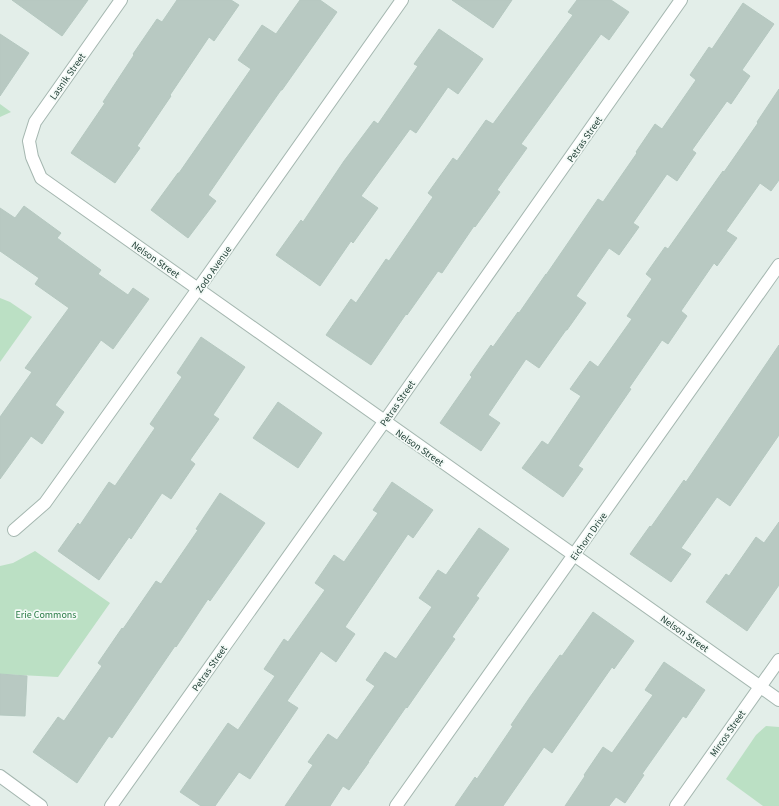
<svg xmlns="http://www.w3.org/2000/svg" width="779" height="806" font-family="'Source Sans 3',sans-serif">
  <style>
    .green { fill: #bbe0c4 }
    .building { fill: #b8c9c2; stroke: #b5c8c0 }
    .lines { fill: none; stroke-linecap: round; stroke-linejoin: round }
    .minor-casing { stroke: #a5b7b0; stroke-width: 14 }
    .minor { stroke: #fff; stroke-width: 12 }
    .labels { text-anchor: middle; stroke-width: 3.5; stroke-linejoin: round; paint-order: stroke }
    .street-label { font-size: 10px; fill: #224137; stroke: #f4faf7 }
    .park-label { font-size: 10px; fill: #297b45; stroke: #f4faf7 }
  </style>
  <rect width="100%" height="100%" fill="#e3eee9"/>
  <g class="green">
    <path d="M0 104 11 112 0 117Z"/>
    <path d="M0 298 10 302 32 317 0 362Z"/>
    <path d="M35 551 110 603 58 677 0 674V566L13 563Z"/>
    <path d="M766 726 779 727V806H763L726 779 756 735Z"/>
  </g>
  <g class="building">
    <path d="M12 0H88L62 36Z"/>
    <path d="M177 0H231L239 5 214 41 209 37 170 95 171 96 137 146 140 148 115 183 71 153 105 103 103 102 134 55 133 54 157 19 162 22Z"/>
    <path d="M300 0H320L337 12 282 90H281L239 150 208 195 216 201 188 238 151 210 178 173H179L251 69 238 60 262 25 276 34Z"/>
    <path d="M452 0H512L493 28Z"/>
    <path d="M577 0H611L629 12 609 40 601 34 521 144 527 148 497 190 500 192 475 227 474 226 442 273 438 271 407 315 406 314 371 365 326 335 351 299 356 303 386 259 389 261 433 197 428 193 453 158 457 161 486 120 493 124 573 15 568 12Z"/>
    <path d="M743 3 774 24 742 70 750 76 731 104 727 101 692 150 696 153 677 181 667 174 633 223 639 227 619 255 609 248 576 296 586 303 567 330H566L539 368 526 359 488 415 500 423 481 451 440 423 472 377 470 375 491 345 493 347 518 312 519 313 546 274V275L598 199 603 202 637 153 636 152 655 124 662 129 696 80 690 75 709 47 712 49Z"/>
    <path d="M439 29 483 59 458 94 448 87 416 133 410 129 361 196 378 208 353 243 351 241 320 286 276 255 301 220 303 222 344 161 374 121 378 124 418 66 414 64Z"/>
    <path d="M0 34 29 53 0 96Z"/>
    <path d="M779 89V180L771 191 760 183 726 231 737 238 717 266 714 263 681 311 687 316 668 344 662 340 629 388 631 389 578 466 583 469 563 497 522 468 542 441 548 445 581 396 570 389 590 361 598 367 632 319 627 316 652 279 646 274 665 247 668 249 723 171 724 172 758 123 757 122Z"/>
    <path d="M24 206 61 233 57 238 101 270 98 274 128 295 133 288 149 299 113 349 101 340 55 405 64 412 42 444 31 436 0 479V417L32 372 25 368 69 308 35 284 39 278 0 251V208L15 218Z"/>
    <path d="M201 337 245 367 213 415 219 419 190 460 195 464 171 499 162 493 131 539 129 537 99 580 58 551 78 523 80 525 109 482 115 486 155 428 150 424 182 377 177 373Z"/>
    <path d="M779 345V435L730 506 717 497 681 548 691 554 671 582 630 554 650 526 651 527 684 480 686 482Z"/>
    <path d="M278 402 322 433 298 468 253 438Z"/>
    <path d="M392 482 433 510 413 538 408 534 345 627 355 634 336 662 321 651 287 701 298 708 250 779 239 772 215 806H201L180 792 228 723 238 730 275 676 264 669 284 639 288 642 325 590 315 583 334 555 344 562 378 513 373 510Z"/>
    <path d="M220 493 265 523 210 601 208 599 176 647 175 646 112 738 109 736 77 783 33 752 58 717 64 721 102 666 98 663 122 628 123 629 156 581 161 584 198 530 196 529Z"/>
    <path d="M779 522V585L747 631 706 602 726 574 729 576 756 537 764 543Z"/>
    <path d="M479 528 509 549 476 596 479 598 452 637 455 639 434 669 407 708 406 707 368 762H369L349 790 343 786 330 806H285L313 765 308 762 328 734 337 740 375 686 366 680 385 652 396 659 432 607 419 598 438 570 446 575Z"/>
    <path d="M593 612 634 641 614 669 612 667 552 753 544 747 503 806H455L475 777 477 779 513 726 511 725 530 697 560 655 562 656Z"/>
    <path d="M664 662 705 690 686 718 683 716 642 774 644 775 625 803 616 797 609 806H565L585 776 584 775 603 747 612 753 653 695 645 690Z"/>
    <path d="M0 674 27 676 25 716 0 715Z"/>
  </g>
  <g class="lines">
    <g class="minor-casing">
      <g id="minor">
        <path d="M121 0 35 122 29 141 32 157 41 178 779 700"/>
        <path d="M14 530 45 503 210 272 402 0"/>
        <path d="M0 776 41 806"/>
        <path d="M111 806 384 422 681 0"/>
        <path d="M396 806 779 265"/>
        <path d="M676 806 779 660"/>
      </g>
    </g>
    <use href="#minor" class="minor"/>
  </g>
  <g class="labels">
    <g class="street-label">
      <text transform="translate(67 76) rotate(-55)" y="4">Lasnik Street</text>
      <text transform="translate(584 139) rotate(-55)" y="4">Petras Street</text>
      <text transform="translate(156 259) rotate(35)" y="4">Nelson Street</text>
      <text transform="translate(213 269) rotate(-55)" y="4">Zodo Avenue</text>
      <text transform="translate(397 403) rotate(-55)" y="4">Petras Street</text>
      <text transform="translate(420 447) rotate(35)" y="4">Nelson Street</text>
      <text transform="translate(588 536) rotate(-55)" y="4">Eichorn Drive</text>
      <text transform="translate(685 633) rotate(35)" y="4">Nelson Street</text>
      <text transform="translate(209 668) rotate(-55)" y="4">Petras Street</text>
      <text transform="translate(727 733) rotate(-55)" y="4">Mircos Street</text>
    </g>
    <g class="park-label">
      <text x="46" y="618">Erie Commons</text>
    </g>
  </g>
</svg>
